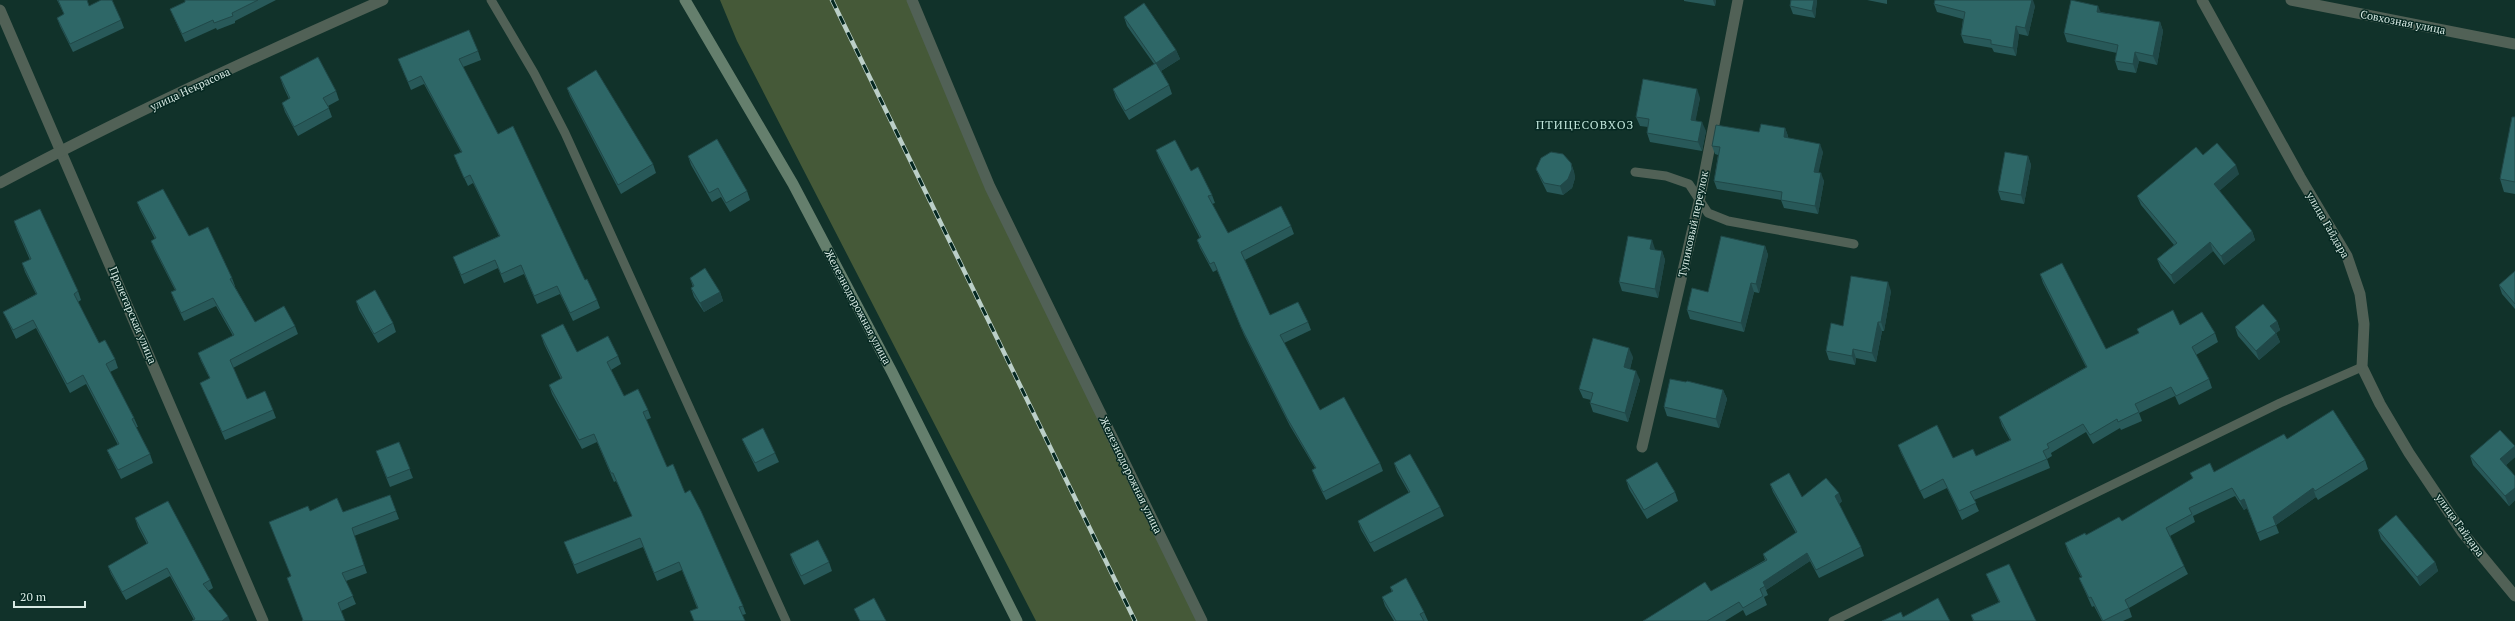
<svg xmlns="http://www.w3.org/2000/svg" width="2515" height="621" font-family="'PT Serif',serif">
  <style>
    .green { fill: #455938 }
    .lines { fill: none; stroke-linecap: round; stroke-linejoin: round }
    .service { stroke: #516156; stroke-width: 9 }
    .minor { stroke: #516156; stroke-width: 11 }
    .secondary { stroke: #657f6d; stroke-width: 11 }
    .rail-casing { stroke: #bbcfc8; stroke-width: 4.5 }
    .rail { stroke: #052821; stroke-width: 3; stroke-dasharray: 9; stroke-linecap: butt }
    .wall { fill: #285959 }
    .shaded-wall { fill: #204848 }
    .building { fill: #2e6767; stroke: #204848 }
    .labels { text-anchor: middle; stroke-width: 3; stroke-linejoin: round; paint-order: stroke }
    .street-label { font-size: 11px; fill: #d7e9e3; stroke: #052821 }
    .neighbourhood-label { font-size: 12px; letter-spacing: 1px; fill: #bfe4d9; stroke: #052821 }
  </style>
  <rect width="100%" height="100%" fill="#11322a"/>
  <path class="green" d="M720 0H912L990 187 1202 621H1036L737 41Z"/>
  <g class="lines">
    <g class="service">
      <path d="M491 0 534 73 565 133 786 621"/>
      <path d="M1635 172 1666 176 1689 184 1708 213 1728 221 1854 244"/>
      <path d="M1833 621 2280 403 2362 367"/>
    </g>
    <g class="minor">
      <path d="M912 0 990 187 1202 621"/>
      <path d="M2202 0 2300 177 2347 256 2360 294 2364 324 2362 367 2380 404 2409 453 2462 532 2515 596"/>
      <path d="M2291 0 2515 44"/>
      <path d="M0 10 263 621"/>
      <path d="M0 183C125 116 254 57 383 0"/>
      <path d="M1642 447 1699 202 1738 0"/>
    </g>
    <path class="secondary" d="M685 0 793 184 892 372 1017 621"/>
    <g class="rail-casing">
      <path id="rail" d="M832 0 1135 621"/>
    </g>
    <use href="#rail" class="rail"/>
  </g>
  <g class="wall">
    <path d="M57 0H87L89 6 121 20 124 28 73 52 60 26 57 18 64 14Z"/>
    <path d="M185 0H276L235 21V23L217 30 216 28 185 42 173 16 170 9 185 2Z"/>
    <path d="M1684 0H1716L1715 6 1684 1Z"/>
    <path d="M1791 0H1817L1815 18 1793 14 1790 6Z"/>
    <path d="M1867 0H1887V4Z"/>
    <path d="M1934 4 2035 6 2028 36 2019 34 2016 56 1994 52 1992 48 1964 43 1961 35 1963 19 1937 12Z"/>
    <path d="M2100 12 2160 22 2163 31 2157 65 2139 61 2136 73 2118 70 2115 61 2117 53 2067 42 2064 33Z"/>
    <path d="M1124 17 1176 50 1180 59 1161 71 1169 85 1172 94 1129 120 1116 98 1113 89 1154 64 1127 26Z"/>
    <path d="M478 51 481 60 463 67 498 134 585 280 597 300 600 308 573 321 560 294 537 304 524 274 504 283 498 268 464 284 453 257 499 236 473 183 468 186 457 163 454 155 461 152 424 84 411 90 398 59Z"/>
    <path d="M280 77 336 91 339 100 328 106 332 117 298 136 285 112 282 103 289 99 283 86Z"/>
    <path d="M567 88 653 164 656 173 621 194 570 96Z"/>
    <path d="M1700 98 1695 121 1706 131 1702 151 1650 142 1647 133 1648 127 1640 126 1636 117Z"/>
    <path d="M2515 117V194L2504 192 2500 179Z"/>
    <path d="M1785 128 1788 136V138L1823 152 1818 172 1824 181 1818 214 1784 208 1781 200 1717 189 1714 181 1718 155 1715 154 1712 146 1759 132Z"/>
    <path d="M1156 150 1191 171 1212 195 1215 203 1212 204 1228 233 1291 226 1294 234 1245 260 1270 315 1308 322 1311 330 1284 343 1320 410 1380 463 1383 471 1326 500 1315 478 1312 470 1315 468 1290 426 1244 335 1217 270 1213 272 1200 248 1197 240 1200 238 1159 158Z"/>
    <path d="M2203 155 2239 174 2219 191 2252 231 2255 240 2224 265 2213 251 2174 284 2161 268 2157 259 2174 245 2141 205 2137 196Z"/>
    <path d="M688 156 747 191 750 200 730 212 721 197 712 202 691 165Z"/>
    <path d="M2028 156 2031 165 2024 204 2001 200 1998 191Z"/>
    <path d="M1571 163 1574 172 1575 178 1572 188 1563 195 1547 192 1540 178 1536 169Z"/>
    <path d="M137 202 189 236 232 278 235 286V287L255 322 295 326 298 334 233 368 247 399 273 410 276 418 225 440 200 383 210 379 201 361 198 353 233 336 216 306 184 321 174 300 171 292 175 290 154 249 151 241 155 239 140 210Z"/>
    <path d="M14 221 78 291 81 300 78 302 99 343 115 359 118 368 110 372 134 418 138 427H136L150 454 153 463 121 479 111 459 107 450 118 445 86 384 70 393 36 328 16 339 7 320 3 312 36 294 25 272 22 263 30 260 17 230Z"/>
    <path d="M1765 246 1768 255 1759 293 1754 292 1744 332 1690 319 1687 310 1708 292Z"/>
    <path d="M1655 250 1662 251 1665 260 1658 298 1622 291 1619 282Z"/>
    <path d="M2515 271V309L2502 294 2499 285Z"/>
    <path d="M2040 274 2106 349 2139 333 2137 329 2180 325 2215 333 2218 342 2196 355 2209 379 2212 388 2179 405 2175 396 2139 413 2142 421 2121 430 2120 428 2093 444 2086 432 2051 453 2052 456 2047 459 2050 468 1974 500 1979 511 1962 520 1947 488 1924 499 1901 453 1898 445 1953 458 1976 456 2010 440 2002 426 1999 417 2086 367 2043 283Z"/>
    <path d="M690 278 720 292 723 301 704 312 694 297 691 288 693 287Z"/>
    <path d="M1891 291 1884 331H1882L1876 362 1856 358 1855 365 1829 360 1826 351 1843 326Z"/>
    <path d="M356 301 393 323 396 332 378 343 359 310Z"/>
    <path d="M2277 321 2280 330 2276 333 2280 342 2259 360 2238 336 2235 327Z"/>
    <path d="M541 335 577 352 618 356 621 364 611 370 624 396 648 410 651 418 646 420 667 467 685 493 743 606 746 614 742 615 697 608 682 570 657 581 643 547 577 574 564 542 632 516 616 481 614 482 597 442 582 449 552 394 549 385 561 379 544 344Z"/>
    <path d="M1633 357 1630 369 1640 380 1628 422 1593 412 1590 403 1591 400 1583 398 1579 389Z"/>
    <path d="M1686 382 1723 390 1727 399 1719 428 1667 416 1664 407Z"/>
    <path d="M742 439 775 453 779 462 758 472 746 448Z"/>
    <path d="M2287 439 2365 460 2368 469 2318 500 2316 497 2276 525 2279 533 2260 541 2247 508 2244 510 2235 496 2193 516 2195 522 2170 536 2184 566 2188 574 2129 608 2132 617 2123 621H2102L2094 606 2092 607 2083 587 2079 578 2081 577 2068 552 2065 543 2086 535 2122 521 2193 479 2190 473 2214 472Z"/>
    <path d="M399 442 413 478 390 487 379 460Z"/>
    <path d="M2515 446V457L2506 465 2515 476V500L2509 506 2473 465 2470 456Z"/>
    <path d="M1394 463 1440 507 1444 516 1374 552 1361 530 1358 521 1409 493 1397 472Z"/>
    <path d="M1626 480 1675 492 1678 501 1647 519 1629 489Z"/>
    <path d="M1770 484 1802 497 1842 501 1839 504 1861 547 1864 556 1819 578 1810 561 1766 590 1768 595 1764 597 1767 605 1746 616 1743 610 1725 621H1643L1711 591 1765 560 1763 554 1796 533 1773 492Z"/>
    <path d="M390 495 399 519 354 536 367 573 346 581 356 604 341 611 303 621 291 576 310 511 343 512Z"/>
    <path d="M135 518 210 580 213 588 208 591 228 616 194 620 170 576 126 600 111 574 108 566 147 544 138 527Z"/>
    <path d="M2378 530 2435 562 2438 571 2420 586 2381 539Z"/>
    <path d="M790 554 829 562 832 571 804 585 793 563Z"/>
    <path d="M1986 574 2036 621H1973L1971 615 1999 602 1990 583Z"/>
    <path d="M1390 587 1424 612 1428 621H1394L1385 606 1382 597 1392 592Z"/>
  </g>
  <g class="shaded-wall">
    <path d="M1713 0H1716L1715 6Z"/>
    <path d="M1814 0H1817L1815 18 1812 11Z"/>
    <path d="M2032 0H2033L2035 6 2028 36 2025 28Z"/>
    <path d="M2098 6 2102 15 2097 12Z"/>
    <path d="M2160 22 2163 31 2157 65 2153 56Z"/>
    <path d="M2016 26 2019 34 2016 56 2013 48Z"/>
    <path d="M1176 50 1180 59 1159 72 1156 63Z"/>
    <path d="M2135 52 2139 61 2136 73 2133 64Z"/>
    <path d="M1697 89 1700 98 1694 129 1691 120Z"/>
    <path d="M1702 122 1706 131 1702 151 1698 142Z"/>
    <path d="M1785 128 1788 136 1786 145 1784 137Z"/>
    <path d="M1820 144 1823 152 1817 180 1814 172Z"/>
    <path d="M2028 156 2031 165 2024 204 2021 195Z"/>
    <path d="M1571 163 1574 172 1575 178 1572 188 1563 195 1560 186Z"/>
    <path d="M2236 165 2239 174 2217 193 2214 184Z"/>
    <path d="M1821 173 1824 181 1818 214 1815 206Z"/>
    <path d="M2252 231 2255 240 2224 265 2221 256Z"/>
    <path d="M1652 240 1655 249 1654 258 1650 249Z"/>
    <path d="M2210 242 2213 251 2174 284 2171 275Z"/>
    <path d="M1765 246 1768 255 1759 293 1756 284Z"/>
    <path d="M1662 251 1665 260 1658 298 1655 289Z"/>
    <path d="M1888 282 1891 291 1884 331 1881 322Z"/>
    <path d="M1751 283 1754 292 1744 332 1741 323Z"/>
    <path d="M720 292 723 301 704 312 700 303Z"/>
    <path d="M2277 321 2280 330 2274 335 2270 326Z"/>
    <path d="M1878 322 1882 331 1876 362 1872 353Z"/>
    <path d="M2276 333 2280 342 2259 360 2256 351Z"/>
    <path d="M1629 348 1633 357 1628 376 1624 367Z"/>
    <path d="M1853 349 1856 358 1855 365 1852 356Z"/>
    <path d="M1636 371 1640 380 1628 422 1625 413Z"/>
    <path d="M1723 390 1727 399 1719 428 1716 419Z"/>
    <path d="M2515 446V457L2503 468 2500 459Z"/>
    <path d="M2313 488 2316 497 2276 525 2273 517Z"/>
    <path d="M2515 488V500L2509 506 2505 496Z"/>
    <path d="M1839 493 1842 501 1838 505 1835 496Z"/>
    <path d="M2244 499 2247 508 2244 510 2240 501Z"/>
    <path d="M1807 553 1810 561 1766 590 1763 582Z"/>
    <path d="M2435 562 2438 571 2420 586 2417 577Z"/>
    <path d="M228 616 230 621H222Z"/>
  </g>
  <g class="building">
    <path d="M58 0H87L89 6 101 0H112L121 20 70 44 57 18 64 14Z"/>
    <path d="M185 0H258L232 13 233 16 214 23 213 20 182 34 170 9 185 2Z"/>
    <path d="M1791 0H1814L1812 11 1790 6Z"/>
    <path d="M1935 0H2032L2025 28 2016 26 2013 48 1991 44V40L1961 35 1965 12 1934 4Z"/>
    <path d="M2071 0 2098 6 2097 12 2160 22 2153 56 2135 52 2133 64 2115 61 2118 45 2064 33Z"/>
    <path d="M1144 3 1176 50 1156 63 1124 17Z"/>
    <path d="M469 30 478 51 459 59 498 134 513 126 585 280 587 279 597 300 570 313 557 286 534 296 521 265 501 274 495 260 461 275 453 257 500 236 470 175 464 178 454 155 462 152 421 76 408 82 398 59Z"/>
    <path d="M318 57 336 91 323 98 329 108 294 127 282 103 290 98 280 77Z"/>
    <path d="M1156 63 1169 85 1125 111 1113 89Z"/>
    <path d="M596 70 653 164 618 185 567 88Z"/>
    <path d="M1643 79 1697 89 1691 120 1702 122 1698 142 1647 133 1649 119 1636 117Z"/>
    <path d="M2512 117H2515V182L2500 179Z"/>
    <path d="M1761 124 1785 128 1784 137 1820 144 1814 172 1821 173 1815 206 1781 200 1782 192 1714 181 1720 147 1712 146 1716 125 1759 132Z"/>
    <path d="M717 139 747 191 726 203 718 188 709 193 688 156Z"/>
    <path d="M1175 140 1191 171 1198 167 1212 195 1208 196 1228 233 1281 206 1291 226 1241 252 1270 315 1298 302 1308 322 1280 335 1320 410 1344 397 1380 463 1323 492 1312 470 1316 468 1287 418 1241 327 1214 262 1210 264 1197 240 1201 237 1156 150Z"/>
    <path d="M2217 143 2236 165 2214 184 2252 231 2221 256 2210 242 2171 275 2157 259 2177 243 2137 196 2196 147 2203 155Z"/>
    <path d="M1551 152 1563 154 1571 163 1572 169 1568 179 1560 186 1544 183 1536 169 1541 158Z"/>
    <path d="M2005 152 2028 156 2021 195 1998 191Z"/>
    <path d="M163 189 189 236 208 227 232 278 230 279 255 322 284 306 295 326 230 360 247 399 265 391 273 410 222 432 200 383 210 378 198 353 234 335 213 298 181 313 171 292 176 290 151 241 156 238 137 202Z"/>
    <path d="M40 209 78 291 74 294 99 343 105 340 115 359 106 364 134 418 132 419 150 454 118 470 107 450 119 444 83 375 67 384 33 320 13 330 3 312 37 294 22 263 31 259 14 221Z"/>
    <path d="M1628 236 1652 240 1650 249 1662 251 1655 289 1619 282Z"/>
    <path d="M1721 236 1765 246 1756 284 1751 283 1741 323 1687 310 1692 288 1708 292Z"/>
    <path d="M2062 263 2106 349 2139 333 2137 329 2173 310 2180 325 2202 312 2215 333 2192 347 2209 379 2176 396 2171 387 2135 404 2139 412 2118 422 2117 419 2090 435 2083 424 2047 444 2049 448 2043 451 2047 459 1970 492 1976 503 1959 511 1943 479 1920 491 1898 445 1937 425 1953 458 1973 449 1976 456 2011 440 1999 417 2087 367 2040 274Z"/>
    <path d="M705 268 720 292 700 303 691 288 694 286 690 278Z"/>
    <path d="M2515 271V304L2499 285Z"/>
    <path d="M1851 276 1888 282 1881 322H1878L1872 353 1853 349 1852 356 1826 351 1831 323 1843 326Z"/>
    <path d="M375 290 393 323 374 334 356 301Z"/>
    <path d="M2263 304 2277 321 2270 326 2276 333 2256 351 2235 327Z"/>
    <path d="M563 324 577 352 608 336 618 356 607 362 624 396 638 389 648 410 643 412 667 467 673 464 685 493 690 490 701 511 743 606 739 607 745 621H694L690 611 698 608 679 562 654 573 640 538 574 565 564 542 632 516 613 473H611L594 434 579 440 549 385 562 378 541 335Z"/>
    <path d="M1593 338 1629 348 1624 367 1636 371 1625 413 1590 403 1593 393 1579 389Z"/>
    <path d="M1670 379 1686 382 1687 381 1723 390 1716 419 1664 407Z"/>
    <path d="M2333 410 2365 460 2315 491 2313 488 2273 517 2276 525 2257 533 2244 499 2240 501 2232 488 2189 508 2192 514 2166 528 2184 566 2125 600 2129 608 2103 621 2091 597 2089 598 2079 578 2082 577 2065 543 2085 533 2086 535 2119 517 2122 521 2193 478 2190 473 2210 463 2214 472 2284 434 2287 439Z"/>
    <path d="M763 428 775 453 755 463 742 439Z"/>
    <path d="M2500 430 2515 446 2500 459 2515 476V488L2505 496 2470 456Z"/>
    <path d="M399 442 410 469 387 478 376 451Z"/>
    <path d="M1410 454 1440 507 1370 543 1358 521 1410 492 1394 463Z"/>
    <path d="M1657 462 1675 492 1644 510 1626 480Z"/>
    <path d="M1789 473 1802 497 1826 478 1839 493 1835 496 1861 547 1816 570 1807 553 1763 582 1765 586 1760 589 1763 596 1743 608 1739 602 1707 621H1643L1705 582 1711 591 1767 560 1763 554 1797 532 1770 484Z"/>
    <path d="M390 495 396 511 352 528 364 565 342 573 353 596 338 603 345 621H302L303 620 287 578 291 576 269 522 308 506 310 511 337 498 343 512Z"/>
    <path d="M168 501 210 580 203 584 228 616 222 621H192L195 619 167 568 122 592 108 566 148 543 135 518Z"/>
    <path d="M2396 515 2435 562 2417 577 2378 530Z"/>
    <path d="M818 540 829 562 801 576 790 554Z"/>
    <path d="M2009 564 2036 621H1974L1971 615 2000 602 1986 574Z"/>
    <path d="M1406 578 1424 612 1420 614 1424 621H1396L1382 597 1393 591 1390 587Z"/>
    <path d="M874 598 886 621H860L854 609Z"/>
    <path d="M1938 598 1950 621H1882L1901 612 1903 617Z"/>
  </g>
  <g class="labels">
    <g class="street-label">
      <text transform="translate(2403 22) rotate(11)" y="4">Совхозная улица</text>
      <text transform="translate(190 89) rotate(-25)" y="4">улица Некрасова</text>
      <text transform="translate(1693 224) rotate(-78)" y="4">Тупиковый переулок</text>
      <text transform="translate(2328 225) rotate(60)" y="4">улица Гайдара</text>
      <text transform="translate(858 307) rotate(62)" y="4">Железнодорожная улица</text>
      <text transform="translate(133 315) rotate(67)" y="4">Пролетарская улица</text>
      <text transform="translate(1131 475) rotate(64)" y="4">Железнодорожная улица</text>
      <text transform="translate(2460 525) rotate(54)" y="4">улица Гайдара</text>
    </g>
    <g class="neighbourhood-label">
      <text x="1585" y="129">ПТИЦЕСОВХОЗ</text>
    </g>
  </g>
  <path d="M14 601v6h71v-6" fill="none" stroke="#d7e9e3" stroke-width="2"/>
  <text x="20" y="601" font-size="12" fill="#d7e9e3" stroke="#052821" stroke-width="3" paint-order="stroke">20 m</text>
</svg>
